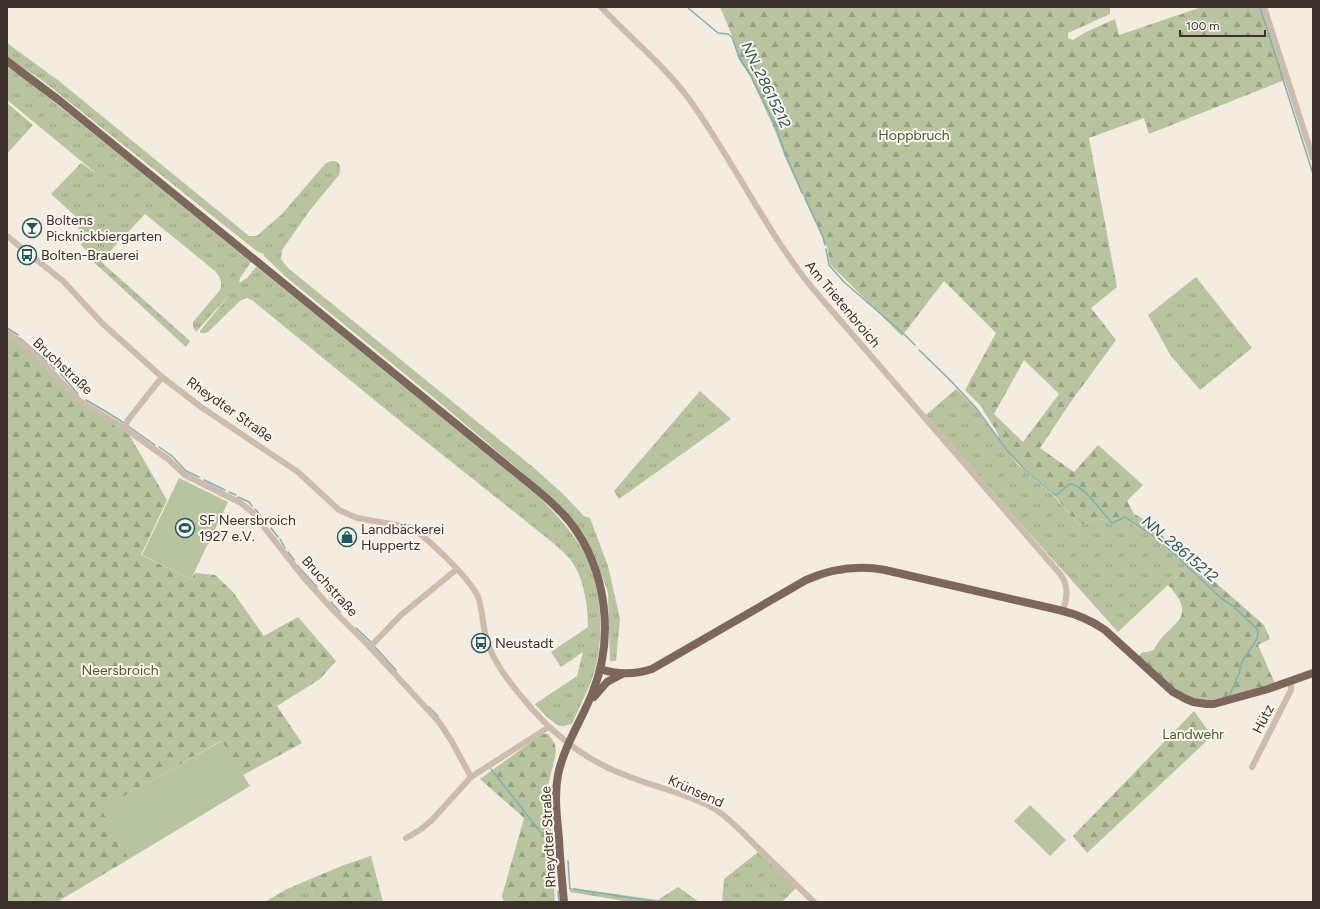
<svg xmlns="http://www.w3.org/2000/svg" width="1320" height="909" font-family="Figtree,sans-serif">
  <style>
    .grass { fill: url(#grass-tufts) }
    .forest { fill: url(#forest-firs); fill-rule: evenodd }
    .pitch { fill: #b8c4a0 }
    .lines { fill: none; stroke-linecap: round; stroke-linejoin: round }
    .stream { stroke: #7fb0b2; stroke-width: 1.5 }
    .minor { stroke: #cdbbac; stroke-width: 6 }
    .major { stroke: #7d675c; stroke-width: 8 }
    .labels { text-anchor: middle; stroke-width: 4; stroke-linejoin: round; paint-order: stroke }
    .park-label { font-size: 14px; fill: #4a5a2e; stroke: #fbf5ee }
    .poi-label { font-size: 14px; fill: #3b302b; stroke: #fbf5ee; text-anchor: start }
    .street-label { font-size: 14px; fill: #3b302b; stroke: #fbf5ee }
    .water-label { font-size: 15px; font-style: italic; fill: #1f5a5e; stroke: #fbf5ee }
  </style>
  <defs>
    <pattern id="grass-tufts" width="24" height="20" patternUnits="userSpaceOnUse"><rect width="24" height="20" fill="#b8c4a0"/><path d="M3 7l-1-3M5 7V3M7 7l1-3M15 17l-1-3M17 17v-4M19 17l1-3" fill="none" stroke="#97a083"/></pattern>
    <pattern id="forest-firs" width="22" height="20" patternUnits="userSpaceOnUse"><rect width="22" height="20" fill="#b8c4a0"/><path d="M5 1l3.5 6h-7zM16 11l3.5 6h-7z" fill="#97a083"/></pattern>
  </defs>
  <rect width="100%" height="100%" fill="#f4ebe1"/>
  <g class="grass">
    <path d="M7 43 59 81 249 236H255L258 235 282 214 325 164C336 157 343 163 339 175L310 210 282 250 281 259 288 268 534 468 563 494 584 516 590 518 608 566 620 619 616 661H610L608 593 596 559 572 518 524 474 439 402 286 277 264 256V254L258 252 43 81 7 57Z"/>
    <path d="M7 67 21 76 93 133 251 262 240 278 239 283 247 278 255 268 257 267 539 497C555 513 570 529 582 549 603 585 606 643 591 682 585 696 578 710 572 724 569 724 565 727 562 726 554 726 540 710 535 704L577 676 583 652 561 667 551 652 588 627C588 606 584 577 570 559 565 553 558 548 552 542L405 425 252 300 247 298 240 301 209 331 206 333H200V331L230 294 196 332 193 327V322L220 290C223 282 220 277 215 271L145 214 101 261 98 259 190 341 186 347 86 255 88 252 81 245 87 237 78 228 83 223 51 194 81 163 97 174 7 100Z"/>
    <path d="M7 103 33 125 7 154Z"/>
    <path d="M1196 277 1252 348 1200 390 1171 356 1148 315Z"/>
    <path d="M956 389 974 407 1018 465 1052 494 1079 525 1103 519 1111 524 1125 521 1154 537 1187 567 1118 632 1020 523 926 415Z"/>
    <path d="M700 391 731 419 619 499 614 491Z"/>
    <path d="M758 852 796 888 782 902H722L724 879Z"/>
    <path d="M308 880 316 902H265L285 890Z"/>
    <path d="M678 887 699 902H630L570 892V888L579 889 658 900Z"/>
  </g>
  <g class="forest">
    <path d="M720 7H1110V14L1068 33V38L1073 40 1086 32 1115 19 1119 35 1202 7H1264L1287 79 1149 134 1144 118 1089 138 1117 287 1091 308 1116 340 1070 403 1040 448 1074 472 1098 445 1143 485 1127 501 1134 514 1142 518 1264 625 1270 639 1258 645 1276 686 1221 702 1184 698 1137 658 1143 652H1147L1154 650C1166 622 1202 622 1168 585L1187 567 1154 537 1125 521 1111 524 1103 519 1079 525 1053 494 1054 493 1019 464 1000 441 997 432 980 405 965 390 996 333 944 281 902 336 830 264 827 247 785 157 774 128 750 76 738 58 734 40ZM1024 360 1059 394 1023 442 994 414Z"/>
    <path d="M7 334 47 368 78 402 127 431 167 500 141 555 191 579 195 573 215 575 233 592 264 636 298 617 336 661 320 679 277 706 302 743 243 775 221 741 102 809 129 859 57 902H7Z"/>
    <path d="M1194 711 1212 736 1087 853 1073 836Z"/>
    <path d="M542 734H548C553 740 556 744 556 752L546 795 547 798 551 801V850L555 902H504L502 896 524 818 480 779Z"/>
    <path d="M371 856 383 902H316L308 880 344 865Z"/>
  </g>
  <g class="pitch">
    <path d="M179 478 228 502 191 579 142 555Z"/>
    <path d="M222 741 250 786 129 859 101 809Z"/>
    <path d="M1030 805 1066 840 1050 856 1014 821Z"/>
  </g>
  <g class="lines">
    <g class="stream">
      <path d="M687 7 718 33 728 34 732 37 739 57 751 76 776 127 786 156 802 193"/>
      <path d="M1260 7 1313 174"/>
      <path d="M805 198 823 237 825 245"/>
      <path d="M826 249 829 265 844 282 905 335 915 345"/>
      <path d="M7 328 18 335"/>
      <path d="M20 338 47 362"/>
      <path d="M919 350 949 379 976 408 1006 449 1025 470 1055 495 1058 494 1069 484C1084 484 1102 513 1112 523L1125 517 1156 538 1172 552 1222 599 1233 606 1256 628 1258 631 1257 639 1242 662 1239 673 1229 697"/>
      <path d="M50 364 55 369"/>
      <path d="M60 373 78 394"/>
      <path d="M86 400 105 411 124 423"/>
      <path d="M128 426 155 445"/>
      <path d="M159 447 172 456 186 471 199 477"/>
      <path d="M204 480 225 490"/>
      <path d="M229 492 236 495"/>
      <path d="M238 497 249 502 252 506"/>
      <path d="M255 509 260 515"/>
      <path d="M262 517 268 525"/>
      <path d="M271 528 278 537"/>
      <path d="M280 539 285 548"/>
      <path d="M288 552 294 560"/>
      <path d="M297 565 317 587"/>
      <path d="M331 602 340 612"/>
      <path d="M356 628 372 643"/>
      <path d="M375 647 396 670"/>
      <path d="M429 707 438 716"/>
      <path d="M491 769 554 849"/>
      <path d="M568 861 570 889"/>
      <path d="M574 889 658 902"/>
      <path d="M558 891 559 902"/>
    </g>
    <g class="minor">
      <path d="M601 7C630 38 664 65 689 99 733 160 765 230 813 289L1061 575C1069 587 1067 598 1063 611"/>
      <path d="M1264 7 1313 158"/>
      <path d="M7 236 63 281 103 324 162 377 201 407 298 472 339 510 357 518 408 527C425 534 471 580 478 597 484 613 482 631 489 647 499 671 516 690 532 709 561 741 589 762 630 777 658 788 689 794 715 809 730 819 743 833 755 845 775 864 794 883 814 902"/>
      <path d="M7 333 18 340 46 366 80 401 124 428 168 459 185 475 241 503 253 513 304 578 332 609 370 647 439 722 451 740 471 777"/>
      <path d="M124 428 128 420 162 377"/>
      <path d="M370 647 401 615 457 569"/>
      <path d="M1252 767 1291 690V681"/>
      <path d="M406 838 420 830 432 820 471 777 549 727"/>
    </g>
    <g class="major">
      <path d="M7 61 60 101 537 490C549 500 560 510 570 522 607 570 615 638 592 694 581 721 564 746 558 775 554 796 557 817 559 839 560 860 562 881 564 902"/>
      <path d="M600 669C618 675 634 675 652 669L806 580C831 569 858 565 885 570L1059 610C1076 614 1091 620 1105 630L1173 692 1184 698 1193 702 1206 704H1214L1268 689 1313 673"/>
      <path d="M594 697 607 682 622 674"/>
    </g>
  </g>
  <defs>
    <g id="bar-ring" transform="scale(1)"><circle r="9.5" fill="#fbf5ee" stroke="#1f5a5e" stroke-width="1.5"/><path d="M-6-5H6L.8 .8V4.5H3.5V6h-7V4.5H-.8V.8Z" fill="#1f5a5e"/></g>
    <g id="bus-ring" transform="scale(1)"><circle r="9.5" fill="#fbf5ee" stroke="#1f5a5e" stroke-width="1.5"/><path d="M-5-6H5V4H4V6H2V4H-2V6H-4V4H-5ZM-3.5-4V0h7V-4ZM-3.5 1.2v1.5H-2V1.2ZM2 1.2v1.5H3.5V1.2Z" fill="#1f5a5e"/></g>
    <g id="stadium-ring" transform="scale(1)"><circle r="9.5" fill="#fbf5ee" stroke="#1f5a5e" stroke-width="1.5"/><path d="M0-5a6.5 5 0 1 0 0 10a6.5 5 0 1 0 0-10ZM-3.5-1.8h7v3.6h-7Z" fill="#1f5a5e"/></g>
    <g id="shop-ring" transform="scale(1)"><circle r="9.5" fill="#fbf5ee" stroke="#1f5a5e" stroke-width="1.5"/><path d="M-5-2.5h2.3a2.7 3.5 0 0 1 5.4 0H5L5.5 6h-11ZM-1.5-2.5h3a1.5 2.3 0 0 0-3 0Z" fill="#1f5a5e"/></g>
  </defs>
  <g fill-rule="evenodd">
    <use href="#bar-ring" x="32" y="228"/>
    <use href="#bus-ring" x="27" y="255"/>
    <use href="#stadium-ring" x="185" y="528"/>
    <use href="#shop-ring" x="347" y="537"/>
    <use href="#bus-ring" x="481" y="643"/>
  </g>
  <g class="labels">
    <g class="park-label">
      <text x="914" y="140">Hoppbruch</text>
      <text x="120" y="675">Neersbroich</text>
      <text x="1193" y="739">Landwehr</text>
    </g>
    <g class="poi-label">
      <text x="46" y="225">Boltens<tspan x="46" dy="16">Picknickbiergarten</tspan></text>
      <text x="41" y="260">Bolten-Brauerei</text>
      <text x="199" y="525">SF Neersbroich<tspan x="199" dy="16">1927 e.V.</tspan></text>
      <text x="361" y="534">Landbäckerei<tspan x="361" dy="16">Huppertz</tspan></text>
      <text x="495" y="648">Neustadt</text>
    </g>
    <g class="street-label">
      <text transform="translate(843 304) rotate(50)" y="5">Am Trietenbroich</text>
      <text transform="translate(63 366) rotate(43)" y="5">Bruchstraße</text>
      <text transform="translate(230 409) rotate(35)" y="5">Rheydter Straße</text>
      <text transform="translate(330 586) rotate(48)" y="5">Bruchstraße</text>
      <text transform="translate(1263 719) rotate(-63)" y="5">Hütz</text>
      <text transform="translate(696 791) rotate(24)" y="5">Krünsend</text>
      <text transform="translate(548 837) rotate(-93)" y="5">Rheydter Straße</text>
    </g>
    <g class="water-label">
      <text transform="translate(766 85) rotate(64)" y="5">NN_28615212</text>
      <text transform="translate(1180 549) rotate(40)" y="5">NN_28615212</text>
    </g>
  </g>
  <rect width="1320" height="909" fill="none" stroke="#3b302b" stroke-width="16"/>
  <path d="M1180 30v6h85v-6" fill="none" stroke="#3b302b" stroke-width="2"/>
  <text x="1186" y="30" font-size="12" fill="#3b302b" stroke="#fbf5ee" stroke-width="3" paint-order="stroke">100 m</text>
</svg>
